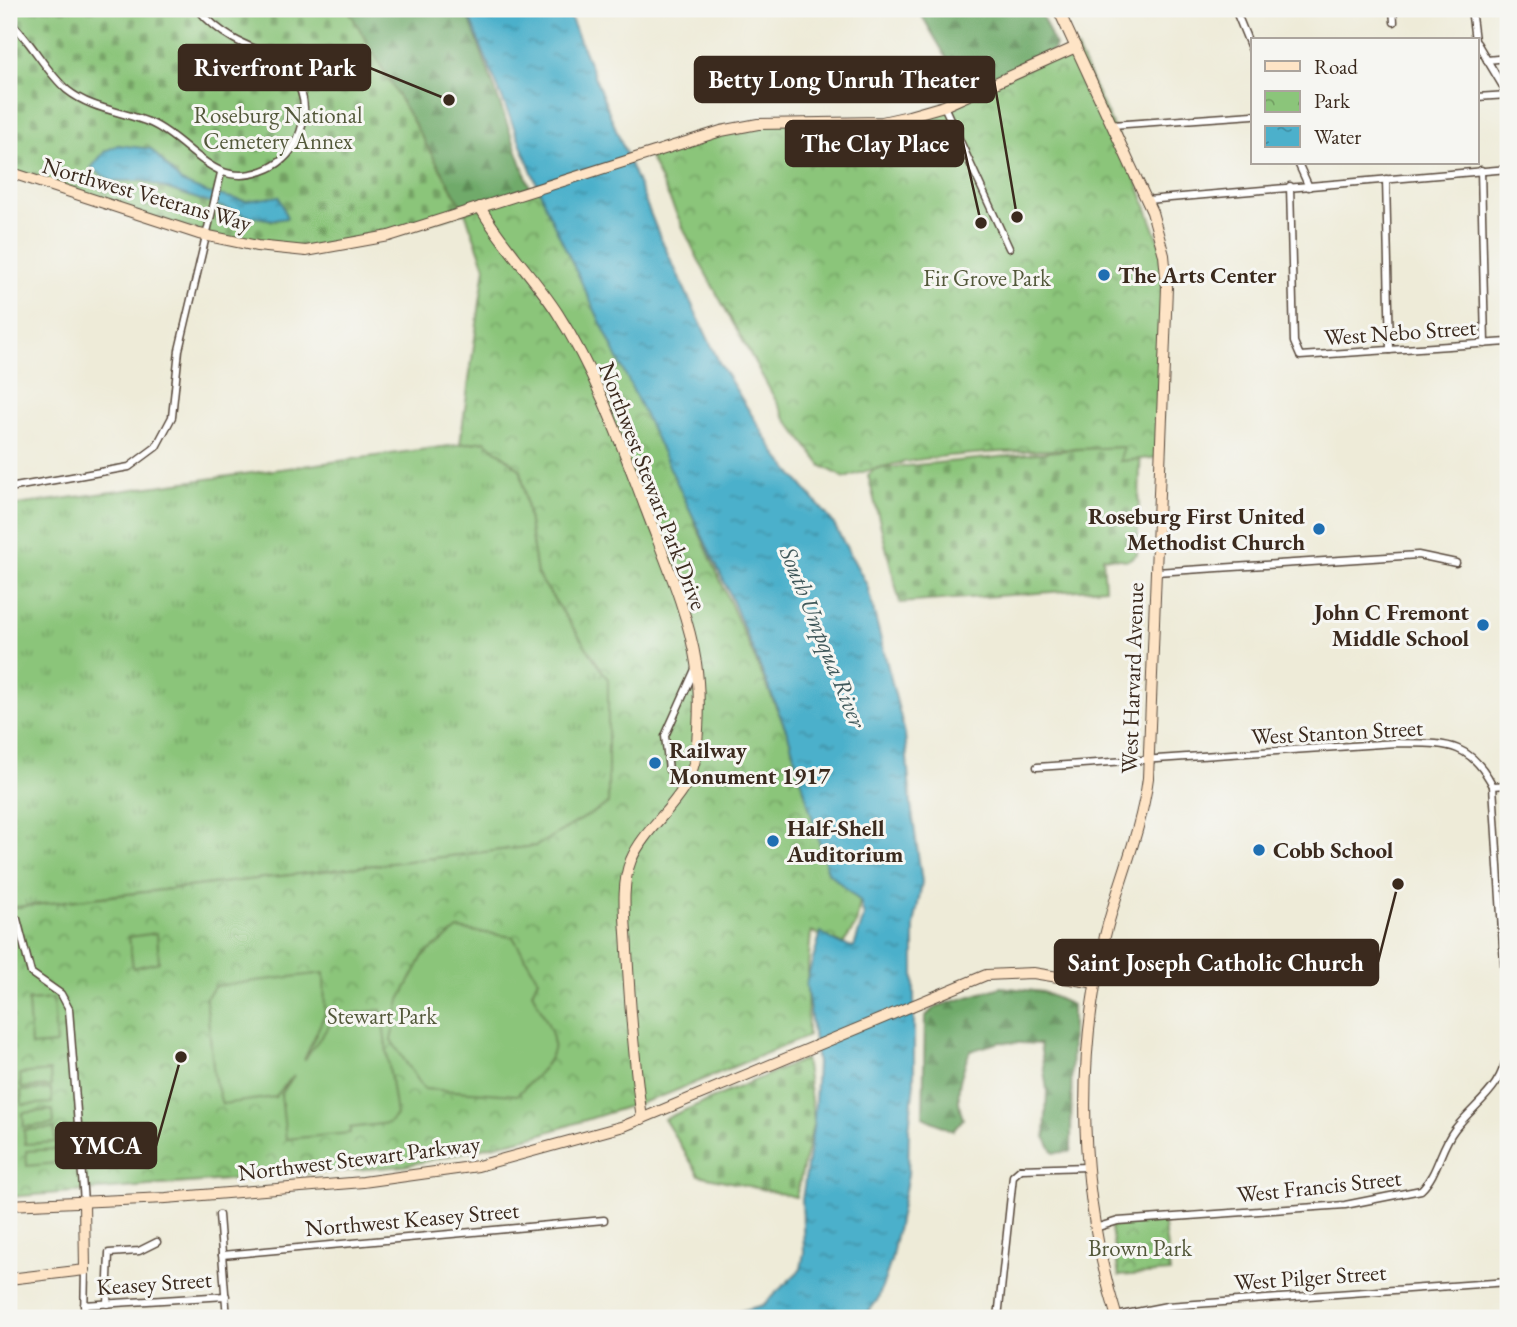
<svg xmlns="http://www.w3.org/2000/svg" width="1517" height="1327" font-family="'EB Garamond',serif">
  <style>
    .grass { fill: url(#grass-tufts); stroke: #63784c; stroke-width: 2 }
    .forest { fill: url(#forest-firs); stroke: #566a44; stroke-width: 2 }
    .cemetery { fill: url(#cemetery-stones); stroke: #63784c; stroke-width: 2 }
    .park { fill: url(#park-crowns); stroke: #63784c; stroke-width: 2 }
    .pitch { fill: #8bc57a; stroke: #63784c; stroke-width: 2 }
    .water { fill: url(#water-ripples); stroke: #446d74; stroke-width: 2 }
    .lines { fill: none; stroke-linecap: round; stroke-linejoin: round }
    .street-casing { stroke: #56473a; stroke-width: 9 }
    .secondary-casing { stroke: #56473a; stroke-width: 12 }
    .street { stroke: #fff; stroke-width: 6 }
    .secondary { stroke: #fee4c6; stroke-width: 10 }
    .poi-dot { fill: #1f6fb2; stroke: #f6f6f2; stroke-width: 2.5 }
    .labels { text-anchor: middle; stroke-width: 6; stroke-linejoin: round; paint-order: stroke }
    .park-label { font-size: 23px; fill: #53583a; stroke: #f6f6f2 }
    .street-label { font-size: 23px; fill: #3b2a1e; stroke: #f6f6f2 }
    .poi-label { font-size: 23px; font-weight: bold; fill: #3b2a1e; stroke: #f6f6f2; text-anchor: start }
    .water-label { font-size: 24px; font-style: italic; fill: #41595b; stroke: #f6f6f2 }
    .leader { fill: none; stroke: #3b2a1e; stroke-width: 2.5 }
    .callout-dot { fill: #3b2a1e; stroke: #f6f6f2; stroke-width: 2.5 }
    .callout { fill: #3b2a1e; stroke: #3b2a1e; stroke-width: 2.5 }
    .callout-label { font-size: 24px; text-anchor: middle; font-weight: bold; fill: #fff }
  </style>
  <defs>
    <pattern id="grass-tufts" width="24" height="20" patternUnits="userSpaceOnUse" patternTransform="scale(1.75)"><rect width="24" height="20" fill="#8bc57a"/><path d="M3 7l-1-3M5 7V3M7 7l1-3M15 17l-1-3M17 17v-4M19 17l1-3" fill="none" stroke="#73a063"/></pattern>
    <pattern id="forest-firs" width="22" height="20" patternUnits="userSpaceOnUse" patternTransform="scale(1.75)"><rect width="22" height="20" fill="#70aa6a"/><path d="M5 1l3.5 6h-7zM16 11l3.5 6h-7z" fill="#5d8b57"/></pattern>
    <pattern id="cemetery-stones" width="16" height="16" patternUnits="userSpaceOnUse" patternTransform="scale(1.75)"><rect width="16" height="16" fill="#8bc57a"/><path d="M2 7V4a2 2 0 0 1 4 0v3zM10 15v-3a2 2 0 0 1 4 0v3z" fill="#73a063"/></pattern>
    <pattern id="park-crowns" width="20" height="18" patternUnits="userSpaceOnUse" patternTransform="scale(1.75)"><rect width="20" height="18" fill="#8bc57a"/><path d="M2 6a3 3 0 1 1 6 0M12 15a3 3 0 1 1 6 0" fill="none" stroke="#73a063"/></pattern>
    <pattern id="water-ripples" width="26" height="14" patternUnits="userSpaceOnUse" patternTransform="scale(1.75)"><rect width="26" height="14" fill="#4cb0cb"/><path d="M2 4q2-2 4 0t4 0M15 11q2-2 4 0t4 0" fill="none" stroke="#408fa4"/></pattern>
  </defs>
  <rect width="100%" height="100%" fill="#f6f6f2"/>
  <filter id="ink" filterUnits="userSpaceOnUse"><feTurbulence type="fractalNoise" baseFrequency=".0143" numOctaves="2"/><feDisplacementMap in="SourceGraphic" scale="14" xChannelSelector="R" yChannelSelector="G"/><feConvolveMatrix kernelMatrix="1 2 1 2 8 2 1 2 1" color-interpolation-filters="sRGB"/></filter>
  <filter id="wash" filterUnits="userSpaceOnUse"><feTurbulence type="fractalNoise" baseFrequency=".00686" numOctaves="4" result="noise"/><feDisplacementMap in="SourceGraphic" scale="28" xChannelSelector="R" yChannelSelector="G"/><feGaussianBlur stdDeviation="1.57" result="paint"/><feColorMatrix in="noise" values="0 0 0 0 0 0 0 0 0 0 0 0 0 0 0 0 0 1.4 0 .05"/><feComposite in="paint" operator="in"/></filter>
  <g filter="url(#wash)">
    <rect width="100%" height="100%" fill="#eeebd8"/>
    <path class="grass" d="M485 441 521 470 537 574 608 679V804L536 846 9 908V506Z"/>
    <g class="forest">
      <path d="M347 9H466L531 190 465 212Z"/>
      <path d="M918 9H1039L1055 46 1052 51 965 89Z"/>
      <path d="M1001 987 1043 992 1072 1005 1071 1151 1054 1153 1045 1137 1047 1090 1040 1044 1000 1042 970 1051C960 1076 954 1092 963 1119L953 1131 923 1117 925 1017 935 1007Z"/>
    </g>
    <g class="cemetery">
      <path d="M9 9H348L465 212 389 236 287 250 230 241 9 172Z"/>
      <path d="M1141 443 1137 554 1128 560 1103 557 1105 588 900 603 868 475 875 469Z"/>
      <path d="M805 1059 814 1121 796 1197 699 1175 664 1119Z"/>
    </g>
    <g class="park">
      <path d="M1076 47 1130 163 1164 255 1161 457 1120 461 1123 447C1038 452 924 448 845 478L822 466 786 419 700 263 647 152 758 124 897 119 922 113Z"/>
      <path d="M579 174 688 507 788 734 828 872 860 901 856 925 843 944 811 932 807 980 808 1036 665 1095 535 1136 404 1166 9 1197V908L536 846 608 804V679L537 574 521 470 485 441 460 444 485 267 465 212Z"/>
      <path d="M1163 1219 1170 1272 1119 1276 1110 1223Z"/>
    </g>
    <g class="pitch">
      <path d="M458 929 513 937 538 979 532 992C561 1049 565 1048 517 1095L424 1089 391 1040 400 1000 423 956Z"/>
      <path d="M157 933 159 962 133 968 129 937Z"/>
      <path d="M324 973 325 1014 304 1060 331 1023 349 1014 381 1010 396 1115 389 1123 350 1128V1133L286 1139 281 1095 294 1075 275 1097 222 1104 214 1076 206 998 215 986Z"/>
      <path d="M53 999 56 1044 31 1046 28 1001Z"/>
      <path d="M50 1071 51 1086 21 1088 20 1074Z"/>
      <path d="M51 1089 52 1103 22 1105 21 1091Z"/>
      <path d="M53 1110 54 1124 24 1127 23 1113Z"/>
      <path d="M54 1128 55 1142 25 1144 24 1130Z"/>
      <path d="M56 1149 57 1163 27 1166 26 1151Z"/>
    </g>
    <g class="water">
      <path d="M466 9H567L659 235 720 364 778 457 832 521 867 585 905 734 911 805 922 882 914 926V1082L909 1130 908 1175 891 1261 878 1299 864 1318H715L763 1305 801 1269 804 1252 802 1199 814 1121 817 1063 806 983 821 932 837 943 854 947 864 916 860 901 828 872 788 734 728 590 549 214Z"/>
      <path d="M118 145 151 149 181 182 208 193 246 201 279 196 287 218 274 220 248 216 144 181H112L91 168 105 151Z"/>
    </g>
  </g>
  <g filter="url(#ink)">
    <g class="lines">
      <g class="street-casing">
        <g id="street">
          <path d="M1235 9 1253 53"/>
          <path d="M1393 9 1394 22"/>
          <path d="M1471 9 1475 40"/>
          <path d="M1060 13 1081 14 1102 9"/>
          <path d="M9 21C32 41 44 70 67 90 92 110 123 111 151 123 191 141 212 189 262 171 277 166 290 155 297 140 307 118 307 95 292 75 279 54 255 51 234 39 220 31 208 21 198 9"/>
          <path d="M1477 43 1508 95 1477 97"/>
          <path d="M1487 60 1508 58"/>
          <path d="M944 106 1009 248"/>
          <path d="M1112 125 1253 115"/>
          <path d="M1298 163 1309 187"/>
          <path d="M1481 170 1485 344"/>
          <path d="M1386 179 1390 350"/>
          <path d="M1290 186 1294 342 1300 356 1508 342"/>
          <path d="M1147 200 1508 169"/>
          <path d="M9 488 129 467 156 447 172 417 179 350 221 173"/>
          <path d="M1156 572 1418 555 1456 563"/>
          <path d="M1037 767 1396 743C1443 744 1469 739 1493 786L1508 1028"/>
          <path d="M688 780 669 770 665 736 696 667"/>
          <path d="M1493 786 1508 785"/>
          <path d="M17 919 31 973 61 994 69 1009 84 1202"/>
          <path d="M219 1215 227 1318"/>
          <path d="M1095 1228 1118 1221 1345 1205 1421 1190C1438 1174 1440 1148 1455 1129 1477 1101 1502 1090 1508 1050"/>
          <path d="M222 1255 604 1220"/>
          <path d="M107 1304 109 1253 139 1251 157 1242"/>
          <path d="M84 1305 226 1296"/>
          <path d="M1116 1316 1167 1306 1508 1282"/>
          <path d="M84 1318 85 1270"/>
          <path d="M998 1318 1013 1176 1021 1169 1088 1167"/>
        </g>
      </g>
      <g class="secondary-casing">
        <g id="secondary">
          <path d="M1058 9 1152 212 1164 255 1167 287 1148 778C1141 833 1118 883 1105 936 1075 1062 1079 1194 1117 1318"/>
          <path d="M9 172 199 234 257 246 306 251 389 236 721 131 758 124 882 122 909 116 944 106 1076 47"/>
          <path d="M480 207C502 246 534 276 558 314 597 375 621 444 647 512 665 560 688 612 696 663 700 690 699 725 696 753 691 799 648 821 631 860 620 887 626 922 627 950 630 1007 634 1062 642 1119"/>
          <path d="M9 1205 166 1198 363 1182 478 1166 624 1126 986 975 1033 973 1096 983"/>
          <path d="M9 1279 85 1270 84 1202"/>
        </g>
      </g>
      <use href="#street" class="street"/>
      <use href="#secondary" class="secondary"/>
    </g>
  </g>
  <g class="poi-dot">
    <circle cx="1104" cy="275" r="7"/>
    <circle cx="1319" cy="529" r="7"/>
    <circle cx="1483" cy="625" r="7"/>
    <circle cx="655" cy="763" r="7"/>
    <circle cx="773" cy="841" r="7"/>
    <circle cx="1259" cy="850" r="7"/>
  </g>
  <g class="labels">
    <g class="park-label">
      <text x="278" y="123">Roseburg National<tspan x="278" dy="26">Cemetery Annex</tspan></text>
      <text x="987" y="286">Fir Grove Park</text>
      <text x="382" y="1024">Stewart Park</text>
      <text x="1140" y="1256">Brown Park</text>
    </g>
    <g class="street-label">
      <text transform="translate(147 194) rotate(16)" y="8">Northwest Veterans Way</text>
      <text transform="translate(1400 332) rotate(-4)" y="8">West Nebo Street</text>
      <text transform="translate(653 486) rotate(69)" y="8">Northwest Stewart Park Drive</text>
      <text transform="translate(1132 678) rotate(-88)" y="8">West Harvard Avenue</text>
      <text transform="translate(1337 732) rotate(-3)" y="8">West Stanton Street</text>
      <text transform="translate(359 1158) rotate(-7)" y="8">Northwest Stewart Parkway</text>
      <text transform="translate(1319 1186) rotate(-6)" y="8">West Francis Street</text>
      <text transform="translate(412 1219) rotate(-5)" y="8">Northwest Keasey Street</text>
      <text transform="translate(1310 1277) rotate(-4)" y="8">West Pilger Street</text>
      <text transform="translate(154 1283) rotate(-4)" y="8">Keasey Street</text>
    </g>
    <g class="poi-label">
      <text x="1118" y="283">The Arts Center</text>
      <text x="1305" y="524" text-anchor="end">Roseburg First United<tspan x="1305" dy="26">Methodist Church</tspan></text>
      <text x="1469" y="620" text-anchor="end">John C Fremont<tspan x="1469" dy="26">Middle School</tspan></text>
      <text x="669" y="758">Railway<tspan x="669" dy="26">Monument 1917</tspan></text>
      <text x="787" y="836">Half-Shell<tspan x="787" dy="26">Auditorium</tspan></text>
      <text x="1273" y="858">Cobb School</text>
    </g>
    <g class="water-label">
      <text transform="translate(823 637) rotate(68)" y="8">South Umpqua River</text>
    </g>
  </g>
  <path class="leader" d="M449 100L370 68M1017 217L994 80M981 223L963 143M1398 884L1378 962M181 1057L156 1146"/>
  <g class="callout-dot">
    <circle cx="449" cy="100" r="7"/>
    <circle cx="1017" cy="217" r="7"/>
    <circle cx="981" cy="223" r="7"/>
    <circle cx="1398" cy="884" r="7"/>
    <circle cx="181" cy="1057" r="7"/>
  </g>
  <g class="callout">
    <rect x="179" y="45" width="191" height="45" rx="7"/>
    <rect x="695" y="57" width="299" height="45" rx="7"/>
    <rect x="786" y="121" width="177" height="45" rx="7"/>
    <rect x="1055" y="940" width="323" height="45" rx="7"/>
    <rect x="56" y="1123" width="100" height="45" rx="7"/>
  </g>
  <g class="callout-label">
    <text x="275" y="76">Riverfront Park</text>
    <text x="844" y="88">Betty Long Unruh Theater</text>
    <text x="875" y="152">The Clay Place</text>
    <text x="1216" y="971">Saint Joseph Catholic Church</text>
    <text x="106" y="1154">YMCA</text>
  </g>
  <rect width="1517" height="1327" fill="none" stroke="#f6f6f2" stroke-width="35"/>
  <rect x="1251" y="38" width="228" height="126" fill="#f6f6f2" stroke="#aba49d" stroke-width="2"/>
  <rect x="1265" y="61" width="35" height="10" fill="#fee4c6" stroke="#aba49d" stroke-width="2"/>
  <text x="1314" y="74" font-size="21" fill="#3b2a1e">Road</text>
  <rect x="1265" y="91" width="35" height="21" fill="url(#park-crowns)" stroke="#aba49d" stroke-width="2"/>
  <text x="1314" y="108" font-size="21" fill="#3b2a1e">Park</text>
  <rect x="1265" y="126" width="35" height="21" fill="url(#water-ripples)" stroke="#aba49d" stroke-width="2"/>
  <text x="1314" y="144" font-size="21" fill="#3b2a1e">Water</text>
</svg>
